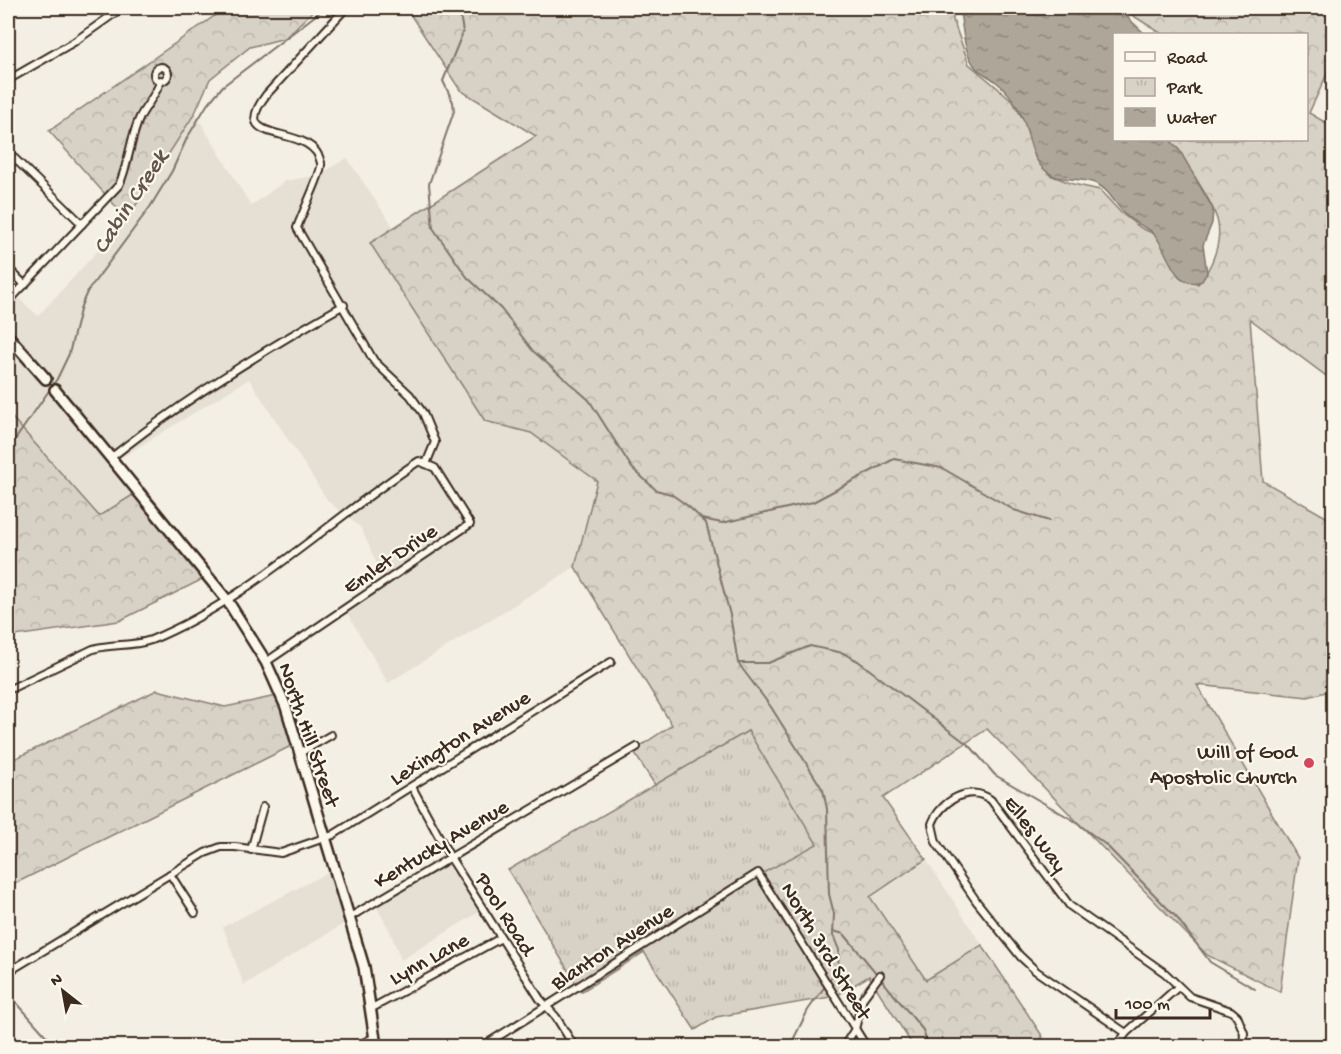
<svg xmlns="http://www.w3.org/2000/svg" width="1341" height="1054" font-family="'Gochi Hand',sans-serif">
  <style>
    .built { fill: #e5dfd4 }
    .forest { fill: url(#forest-crowns); stroke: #8a7e72; stroke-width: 1.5 }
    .park { fill: url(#park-tufts); stroke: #8a7e72; stroke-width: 1.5 }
    .water { fill: url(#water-ripples); stroke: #817468; stroke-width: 1.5 }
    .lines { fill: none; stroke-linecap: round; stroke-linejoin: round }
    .stream { stroke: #817468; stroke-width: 2 }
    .street-casing { stroke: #3b2a1e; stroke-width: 10 }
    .secondary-casing { stroke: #3b2a1e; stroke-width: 14 }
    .street { stroke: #fbf7ec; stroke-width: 6 }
    .secondary { stroke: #fbf7ec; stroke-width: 9 }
    .poi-dot { fill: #d1495b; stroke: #fbf7ec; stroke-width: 2 }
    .labels { text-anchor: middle; stroke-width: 4.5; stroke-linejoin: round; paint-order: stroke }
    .street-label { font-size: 22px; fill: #3b2a1e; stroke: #fbf7ec }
    .poi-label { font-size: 22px; fill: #3b2a1e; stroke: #fbf7ec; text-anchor: end }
    .water-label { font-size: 24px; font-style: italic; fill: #645549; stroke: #fbf7ec }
  </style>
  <defs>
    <pattern id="forest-crowns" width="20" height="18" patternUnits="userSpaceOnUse" patternTransform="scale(1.5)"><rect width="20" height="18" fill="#d8d1c6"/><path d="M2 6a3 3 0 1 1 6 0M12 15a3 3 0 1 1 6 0" fill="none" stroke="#bab4aa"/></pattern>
    <pattern id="park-tufts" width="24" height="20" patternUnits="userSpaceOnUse" patternTransform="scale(1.5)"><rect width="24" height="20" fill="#d8d1c6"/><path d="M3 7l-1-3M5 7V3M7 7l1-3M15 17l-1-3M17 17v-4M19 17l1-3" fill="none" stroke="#bab4aa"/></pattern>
    <pattern id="water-ripples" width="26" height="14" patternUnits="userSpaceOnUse" patternTransform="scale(1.5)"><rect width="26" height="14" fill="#afa69a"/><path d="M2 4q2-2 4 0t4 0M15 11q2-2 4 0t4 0" fill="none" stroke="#90877d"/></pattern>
  </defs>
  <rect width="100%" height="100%" fill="#f3efe4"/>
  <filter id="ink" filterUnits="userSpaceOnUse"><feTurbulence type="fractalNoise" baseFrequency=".0167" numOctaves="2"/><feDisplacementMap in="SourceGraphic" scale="12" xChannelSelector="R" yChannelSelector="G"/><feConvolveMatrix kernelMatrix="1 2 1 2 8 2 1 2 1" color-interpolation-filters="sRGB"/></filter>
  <g filter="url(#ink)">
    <g class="built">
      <path d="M195 113 251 206 285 181 319 175 347 158 394 228 370 243 485 421 531 433 597 481 575 567 388 683 343 606 383 578 361 528 328 501 249 379 119 459 144 488 99 517 8 413V300L14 294 38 316 127 219Z"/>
      <path d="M452 856 484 909 401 960 390 931 375 904Z"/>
      <path d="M926 859 982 945 926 980 870 896Z"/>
      <path d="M337 868 353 918 244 985 223 927Z"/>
    </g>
    <g class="forest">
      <path d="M226 8H316L285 38 250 47 210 79 195 113 127 219 49 131Z"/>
      <path d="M406 8H953V20L969 64 1012 100 1028 128 1035 157 1050 175 1073 184 1100 190 1121 213 1141 228 1161 237 1178 272 1198 284C1212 268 1223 241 1217 219 1209 195 1183 158 1166 140H1306V34H1162L1121 8H1333V61L1309 113 1333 127V381L1250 319 1263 481 1333 521V690L1308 697 1197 685 1298 858 1280 992 1207 955 987 729 883 798 926 859 870 897 926 980 982 945 1043 1037 1032 1046H913L869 976 836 996 761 874 748 731 655 785 633 751 672 725 575 567 597 481 531 433 485 421 370 243 536 136 460 90Z"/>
      <path d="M8 413 99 516 144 488 213 574 119 621 8 637Z"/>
      <path d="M157 690 225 707 286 694 301 741 8 887V762Z"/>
    </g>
    <path class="park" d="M748 731 817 844 761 874 836 996 716 1017 695 1030 644 952 581 992 508 870Z"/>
    <path class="water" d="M959 8H1122L1129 19 1145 34H1114V140H1170L1180 151 1213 209 1212 223 1203 245 1207 273 1202 281C1171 292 1168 244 1151 231 1143 226 1135 223 1128 217 1116 207 1111 191 1097 184 1078 175 1058 185 1042 167 1029 153 1029 129 1020 112 1014 100 1006 89 995 81 989 76 981 73 976 68 962 50 964 29 959 8Z"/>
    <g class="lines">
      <g class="stream">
        <path d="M459 8 463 32 443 81 453 102 454 111 429 184 433 228 467 277 501 309 533 351 589 400 632 468 656 490 671 494 688 506 706 523 730 615 738 663 771 707 823 790 827 809 829 894 834 914 833 935 839 950 838 968 808 1010 790 1046"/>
        <path d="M8 450 57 379 69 354 81 306 87 292 150 207 172 171 187 138 207 105 223 86 325 8"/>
        <path d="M702 519 722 523 813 502 894 459 942 468 1014 510 1049 521"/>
        <path d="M738 663H768L810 646 843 653 858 661 971 747 995 775 1073 820 1106 845 1177 918 1210 962 1255 989"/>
        <path d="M833 931 844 934 923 1030 928 1046"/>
        <path d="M8 993 55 1046"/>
      </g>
      <g class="street-casing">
        <g id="street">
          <path d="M346 8 266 95C225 149 313 120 321 163 323 171 301 215 297 228L374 361 410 395 423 413 435 442 426 464"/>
          <circle cx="161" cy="74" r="7"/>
          <path d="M8 80 74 42 122 8"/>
          <path d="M8 152 82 224"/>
          <path d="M8 268 25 285"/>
          <path d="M8 302 119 185C129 164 130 138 140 117 147 104 156 95 161 80"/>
          <path d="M112 457C183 400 264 350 344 305"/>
          <path d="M8 690 93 649C112 643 132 647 151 640 251 599 330 519 419 461L435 468 470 524 266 662"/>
          <path d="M300 753 331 735"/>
          <path d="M412 787 450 857 540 999 556 1017 574 1046"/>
          <path d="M251 850 263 807"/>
          <path d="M170 874 195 913"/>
          <path d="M350 917 637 747"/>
          <path d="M8 972 205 853 221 847H235L281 853 333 835 611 662"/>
          <path d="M372 1008 501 938"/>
          <path d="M1126 1033 1036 971 1020 956 977 902 936 842 932 824C940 802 969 783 991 800L1070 906 1165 973 1190 997 1231 1011 1237 1016 1244 1033 1243 1046"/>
          <path d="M357 1046 375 1037"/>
          <path d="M483 1046 758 873 866 1046"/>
          <path d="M844 1046 855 1029 863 998 880 975"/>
          <path d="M1117 1046 1126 1033 1178 987"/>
        </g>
      </g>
      <g class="secondary-casing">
        <g id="secondary">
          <path d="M8 336 46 379"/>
          <path d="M55 390 227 600 266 662 286 707 364 967 376 1046"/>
        </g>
      </g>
      <use href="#street" class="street"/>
      <use href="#secondary" class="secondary"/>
    </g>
  </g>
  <circle class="poi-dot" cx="1309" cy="763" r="6"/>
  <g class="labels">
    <g class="street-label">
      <text transform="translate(389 557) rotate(-34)" y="8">Emlet Drive</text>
      <text transform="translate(311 734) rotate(71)" y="8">North Hill Street</text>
      <text transform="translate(459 736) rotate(-32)" y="8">Lexington Avenue</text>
      <text transform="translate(1037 833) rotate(53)" y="8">Elles Way</text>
      <text transform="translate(440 842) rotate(-31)" y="8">Kentucky Avenue</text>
      <text transform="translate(507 913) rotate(58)" y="8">Pool Road</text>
      <text transform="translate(611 945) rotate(-33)" y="8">Blanton Avenue</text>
      <text transform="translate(828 950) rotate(59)" y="8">North 3rd Street</text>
      <text transform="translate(428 957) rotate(-29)" y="8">Lynn Lane</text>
    </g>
    <g class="poi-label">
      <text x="1297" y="758">Will of God<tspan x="1297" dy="25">Apostolic Church</tspan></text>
    </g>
    <g class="water-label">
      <text transform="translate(129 201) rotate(-57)" y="8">Cabin Creek</text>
    </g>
  </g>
  <rect width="1341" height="1054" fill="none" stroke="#fbf7ec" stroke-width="30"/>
  <rect x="15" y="15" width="1311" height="1024" fill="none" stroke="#3b2a1e" stroke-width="2" filter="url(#ink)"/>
  <rect x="1113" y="33" width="195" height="108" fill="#fbf7ec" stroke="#aea59a" stroke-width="1.5"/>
  <rect x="1125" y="52" width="30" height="9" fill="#fbf7ec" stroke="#aea59a" stroke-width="1.5"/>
  <text x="1167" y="63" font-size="18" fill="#3b2a1e">Road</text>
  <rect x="1125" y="78" width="30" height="18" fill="url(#park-tufts)" stroke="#aea59a" stroke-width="1.5"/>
  <text x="1167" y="93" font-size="18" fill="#3b2a1e">Park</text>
  <rect x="1125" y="108" width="30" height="18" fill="url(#water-ripples)" stroke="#aea59a" stroke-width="1.5"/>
  <text x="1167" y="123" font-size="18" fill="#3b2a1e">Water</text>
  <g transform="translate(63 991) rotate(329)" stroke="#fbf7ec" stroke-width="4.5" paint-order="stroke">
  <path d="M0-4.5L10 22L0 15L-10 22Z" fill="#3b2a1e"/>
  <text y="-9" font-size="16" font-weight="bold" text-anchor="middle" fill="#3b2a1e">N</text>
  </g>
  <path d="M1116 1009v9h94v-9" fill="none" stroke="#3b2a1e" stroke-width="3"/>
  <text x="1125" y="1009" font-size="18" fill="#3b2a1e" stroke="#fbf7ec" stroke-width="4.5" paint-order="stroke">100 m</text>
</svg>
